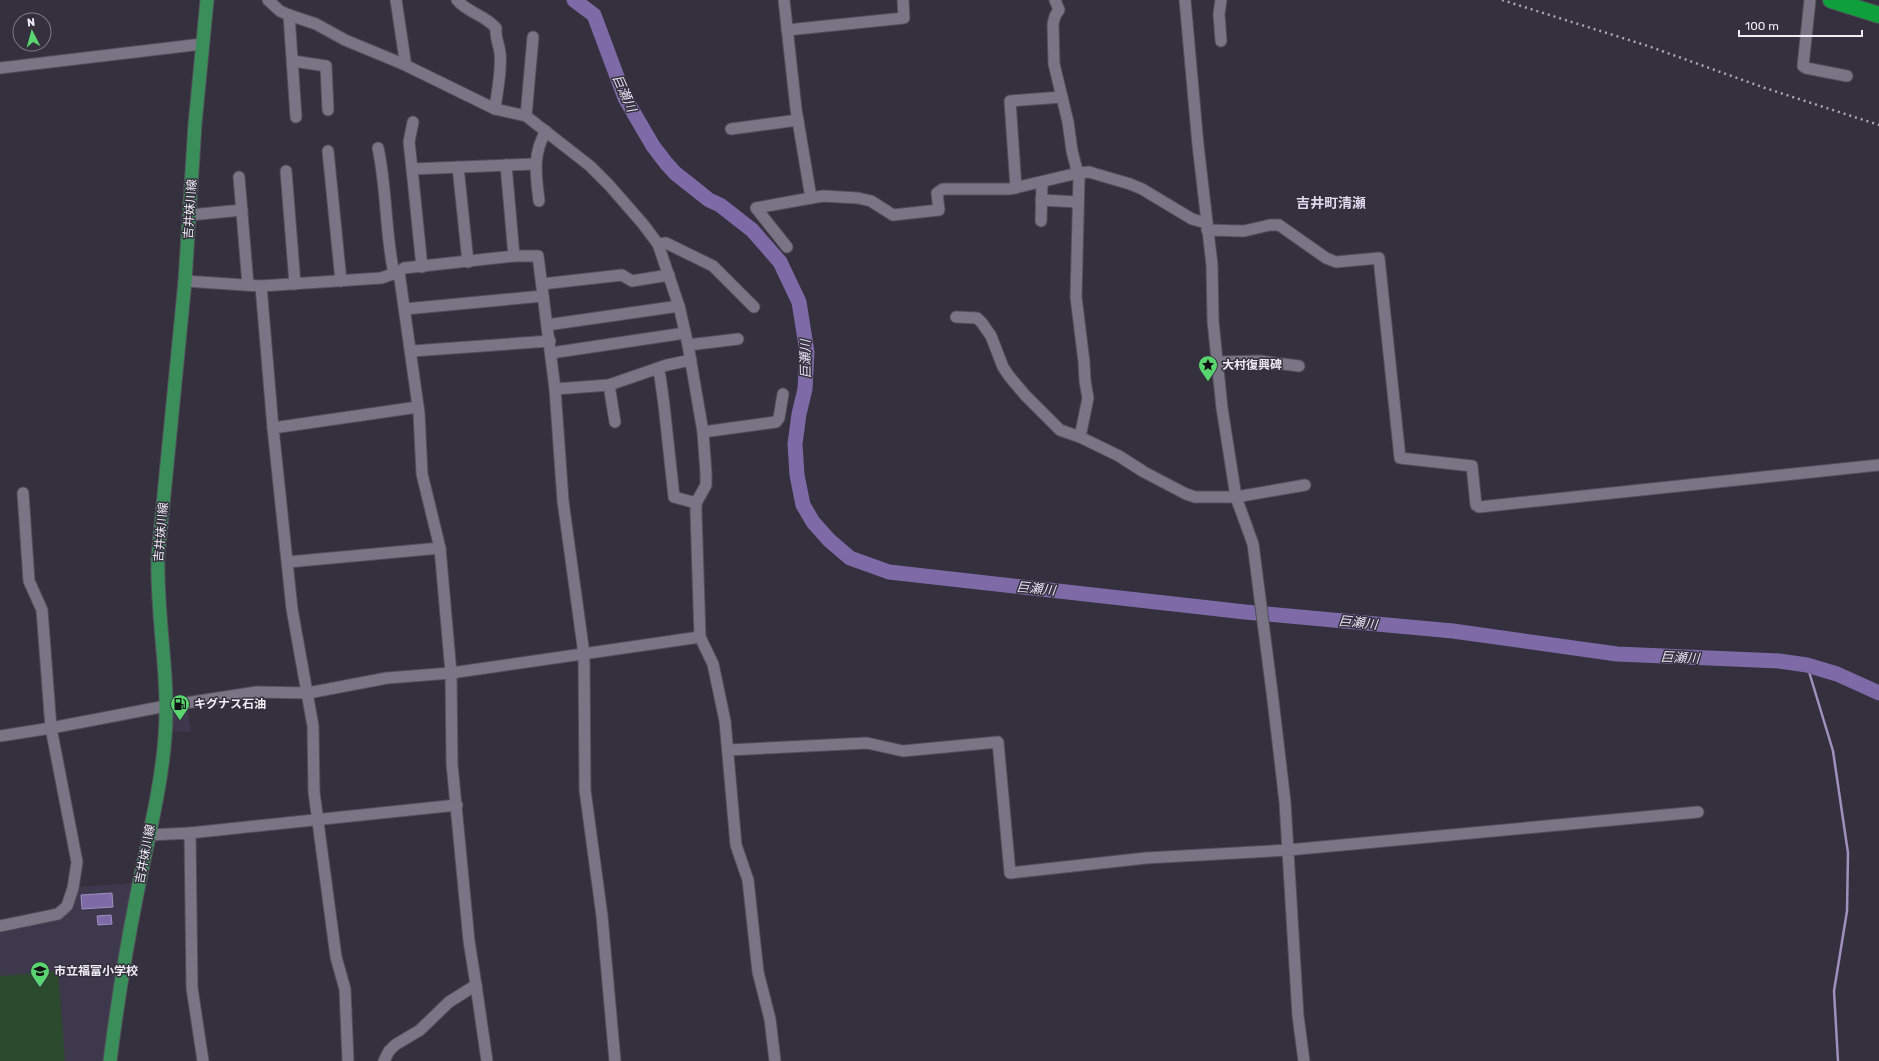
<svg xmlns="http://www.w3.org/2000/svg" width="1879" height="1061" font-family="Rubik,'Noto Sans JP',sans-serif">
  <style>
    .built { fill: #3e384c }
    .green { fill: #2b4a2e }
    .water { fill: #7d6aa6; stroke: #9f91be }
    .lines { fill: none; stroke-linecap: round; stroke-linejoin: round }
    .stream { stroke: #9f91be; stroke-width: 2.5 }
    .river { stroke: #7d6aa6; stroke-width: 15 }
    .minor-casing { stroke: #524f5a; stroke-width: 13 }
    .major-casing { stroke: #524f5a; stroke-width: 15 }
    .highway-casing { stroke: #524f5a; stroke-width: 18 }
    .minor { stroke: #797584; stroke-width: 11 }
    .major { stroke: #398e59; stroke-width: 13 }
    .highway { stroke: #0f9f3c; stroke-width: 16 }
    .rail { stroke: #aca9b3; stroke-width: 2.5; stroke-dasharray: 2 4; stroke-linecap: butt }
    .labels { text-anchor: middle; stroke-width: 3; stroke-linejoin: round; paint-order: stroke }
    .street-label { font-size: 12px; fill: #eeecf5; stroke: #34303d }
    .poi-label { font-size: 12px; font-weight: bold; fill: #eeecf5; stroke: #34303d; text-anchor: start }
    .water-label { font-size: 13px; font-style: italic; fill: #e6e1f3; stroke: #34303d }
    .quarter-label { font-size: 14px; font-weight: bold; fill: #ded9ea; stroke: #34303d }
  </style>
  <rect width="100%" height="100%" fill="#34303d"/>
  <g class="built">
    <path d="M187 707 191 732 171 731V712L174 709Z"/>
    <path d="M134 883 104 1061H0V930L53 921 70 905 76 887Z"/>
  </g>
  <path class="green" d="M58 971 65 1061H0V976Z"/>
  <g class="water">
    <path d="M112 893 113 907 82 909 81 895Z"/>
    <path d="M111 915 112 924 98 925 97 916Z"/>
  </g>
  <g class="lines">
    <path class="stream" d="M1807 665 1833 751 1848 853 1847 911 1834 991 1838 1061"/>
    <path class="river" d="M574 0 594 15 625 98 653 146 666 163 675 173 699 192 709 200 720 205 752 230 780 262 799 302 807 352 805 389 799 414 795 444 797 475 803 505 813 522 829 540 850 558 889 572 1245 612 1453 631 1617 654 1779 661 1807 665 1837 674 1879 693"/>
    <g class="minor-casing">
      <g id="minor">
        <path d="M268 0 280 11 289 15 316 24 345 40 403 64 495 109 526 116 590 166 609 185 643 224 658 244 679 306 688 345 703 432 706 473V485L696 503V512L700 637 713 664 725 721 736 845 748 880 758 972 770 1019 775 1061"/>
        <path d="M396 0 405 60 403 64"/>
        <path d="M457 0C468 13 485 15 496 28 495 38 499 44 500 53 502 71 497 91 495 109"/>
        <path d="M784 0 796 109 811 198 823 196 858 198 871 201 893 215 939 210 937 193 943 189H1010L1078 173 1089 172 1130 184 1142 189 1192 219 1206 223"/>
        <path d="M1055 0 1059 10 1055 16 1053 24 1054 64 1068 122 1072 151 1079 178 1076 297 1084 362 1085 381 1088 398 1080 437"/>
        <path d="M1185 0 1198 145 1212 265 1213 321 1222 408 1236 497 1253 544 1273 700 1285 802 1298 1016 1304 1061"/>
        <path d="M1810 0 1803 66 1806 68 1847 76"/>
        <path d="M289 15 296 117"/>
        <path d="M787 30 904 18 903 0"/>
        <path d="M1221 41 1219 14 1221 0"/>
        <path d="M293 61 326 66 328 110"/>
        <path d="M0 68 202 44"/>
        <path d="M526 116 533 37"/>
        <path d="M413 122 409 142 412 169 535 164"/>
        <path d="M731 129 798 120"/>
        <path d="M378 148C387 189 385 232 394 274"/>
        <path d="M328 151 341 281"/>
        <path d="M506 165 514 256"/>
        <path d="M458 167 468 262"/>
        <path d="M412 169 422 267"/>
        <path d="M286 171 295 284"/>
        <path d="M239 177 248 285"/>
        <path d="M1016 188 1010 101 1062 97"/>
        <path d="M1041 200 1078 202"/>
        <path d="M539 201C536 175 532 155 546 131"/>
        <path d="M190 215 242 210"/>
        <path d="M1041 221 1042 182"/>
        <path d="M1207 230 1244 231 1270 225H1279L1326 258 1336 262 1379 258 1400 458 1472 466 1476 505 1479 507 1879 465"/>
        <path d="M658 244 666 243 713 266 754 307"/>
        <path d="M787 247 756 208 811 198"/>
        <path d="M399 272 404 268 514 256H538L555 389 563 501 584 654 585 790 602 916 615 1061"/>
        <path d="M185 281 261 286 381 278 399 272 419 413 422 474 440 548 451 673 452 764 469 941 476 985 449 1002 420 1030 395 1045 389 1051 384 1061"/>
        <path d="M542 284 622 275 632 281 669 275"/>
        <path d="M261 286 273 428 292 609 313 726 314 792 336 957 345 989 348 1061"/>
        <path d="M405 309 543 296"/>
        <path d="M956 317 977 318 982 323 991 336 1003 367 1009 376 1025 395 1060 430 1080 437 1119 456 1144 472 1186 494 1195 497H1236L1305 485"/>
        <path d="M547 325 679 306"/>
        <path d="M688 345 738 339"/>
        <path d="M412 351 550 341"/>
        <path d="M551 353 685 333"/>
        <path d="M1217 362 1260 361 1299 366"/>
        <path d="M657 369 660 376 664 405 674 497 696 503"/>
        <path d="M609 385 615 422"/>
        <path d="M555 389 609 385 667 365 691 360"/>
        <path d="M273 428 418 407"/>
        <path d="M703 432 776 422 779 418 783 394"/>
        <path d="M288 562 440 548"/>
        <path d="M0 736 51 728 166 706 257 692 308 693 387 678 451 673 700 637"/>
        <path d="M728 750 867 743 903 751 998 742 1010 873 1146 858 1288 850 1698 812"/>
        <path d="M190 833 457 805"/>
        <path d="M149 835 190 833 192 988 203 1061"/>
        <path d="M0 926 58 914 67 906 73 888 77 862 51 728 42 610 29 581 23 493"/>
        <path d="M476 985 487 1061"/>
      </g>
    </g>
    <g class="major-casing">
      <path id="major" d="M110 1061C117 1005 126 949 137 894 147 842 161 790 165 737 170 676 156 616 158 556L185 281 195 124 207 0"/>
    </g>
    <g class="highway-casing">
      <path id="highway" d="M1831 0 1879 15"/>
    </g>
    <use href="#minor" class="minor"/>
    <use href="#major" class="major"/>
    <use href="#highway" class="highway"/>
    <path class="rail" d="M1502 0 1648 46 1765 88 1879 125"/>
  </g>
  <defs>
    <g id="sight-pin" transform="scale(1)"><path d="M0 17L-7.5 6A9.5 9.5 0 1 1 7.5 6Z" fill="#59d56f" stroke="#34303d"/><path d="M0-6L1.8-2.2L6-1.7L2.9 1.2L3.7 5.4L0 3.3L-3.7 5.4L-2.9 1.2L-6-1.7L-1.8-2.2Z" fill="#111"/></g>
    <g id="fuel-pin" transform="scale(1)"><path d="M0 17L-7.5 6A9.5 9.5 0 1 1 7.5 6Z" fill="#59d56f" stroke="#34303d"/><path d="M-5.5-6h7V0h2V4h1.3V-2.5L3-4.5l.8-.8L6-3V5H2.5V1h-1V6h-7ZM-4.2-4.7v3.2H.2V-4.7Z" fill="#111"/></g>
    <g id="school-pin" transform="scale(1)"><path d="M0 17L-7.5 6A9.5 9.5 0 1 1 7.5 6Z" fill="#59d56f" stroke="#34303d"/><path d="M0-5L7-2L0 1L-7-2ZM-4 1L0 2.5L4 1V4Q0 6-4 4Z" fill="#111"/></g>
  </defs>
  <g fill-rule="evenodd">
    <use href="#sight-pin" x="1208" y="365"/>
    <use href="#fuel-pin" x="180" y="704"/>
    <use href="#school-pin" x="40" y="971"/>
  </g>
  <g class="labels">
    <g class="street-label">
      <text transform="translate(190 209) rotate(-86)" y="4">吉井妹川線</text>
      <text transform="translate(161 532) rotate(-85)" y="4">吉井妹川線</text>
      <text transform="translate(145 854) rotate(-79)" y="4">吉井妹川線</text>
    </g>
    <g class="poi-label">
      <text x="1222" y="369">大村復興碑</text>
      <text x="194" y="708">キグナス石油</text>
      <text x="54" y="975">市立福富小学校</text>
    </g>
    <g class="water-label">
      <text transform="translate(625 93) rotate(66)" y="5">巨瀬川</text>
      <text transform="translate(805 359) rotate(-91)" y="5">巨瀬川</text>
      <text transform="translate(1036 588) rotate(6)" y="5">巨瀬川</text>
      <text transform="translate(1358 622) rotate(6)" y="5">巨瀬川</text>
      <text transform="translate(1680 657) rotate(3)" y="5">巨瀬川</text>
    </g>
    <g class="quarter-label">
      <text x="1331" y="208">吉井町清瀬</text>
    </g>
  </g>
  <g transform="translate(32 32) rotate(354)"><circle r="19" fill="#34303d" stroke="#7e7b87"/>
  <path d="M0-3L7 15L0 10L-7 15Z" fill="#59d56f"/>
  <text y="-6" font-size="11" font-weight="bold" text-anchor="middle" fill="#eeecf5">N</text>
  </g>
  <path d="M1739 30v6h123v-6" fill="none" stroke="#eeecf5" stroke-width="2"/>
  <text x="1745" y="30" font-size="12" fill="#eeecf5" stroke="#34303d" stroke-width="3" paint-order="stroke">100 m</text>
</svg>
